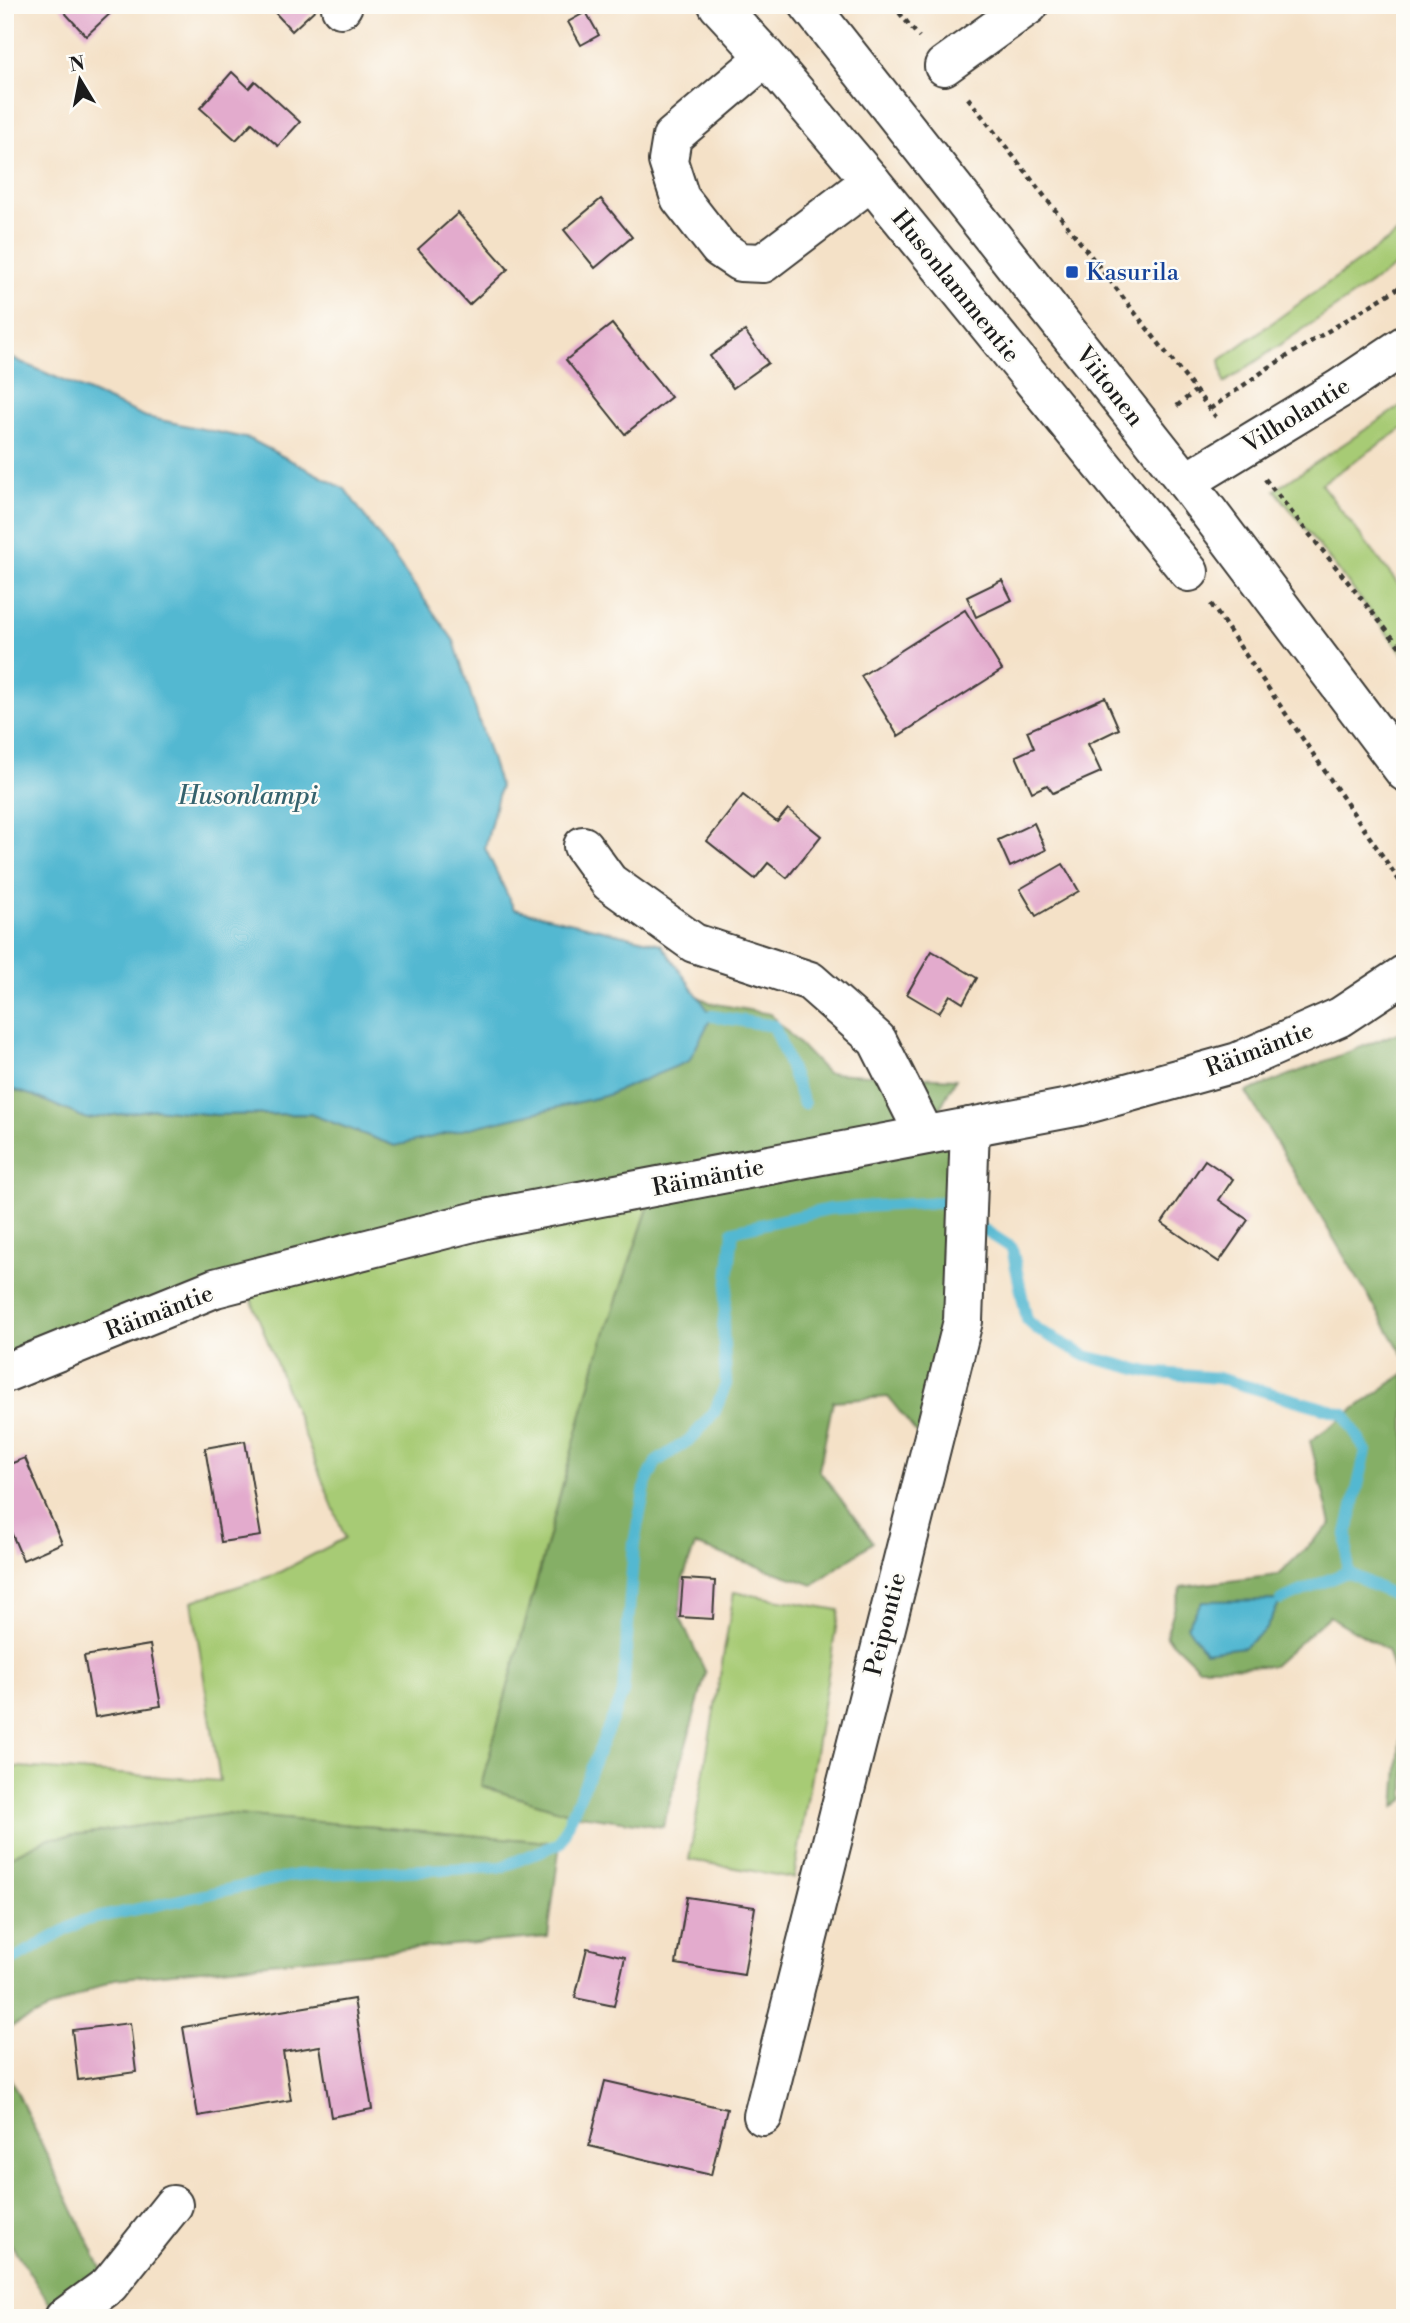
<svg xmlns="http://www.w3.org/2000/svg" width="1410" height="2323" font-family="'Libre Bodoni',serif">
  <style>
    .green { fill: #a7cb75; stroke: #627448; stroke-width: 2 }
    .forest { fill: #85af66; stroke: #506641; stroke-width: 2 }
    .water { fill: #53b8d1; stroke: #386a76; stroke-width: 2 }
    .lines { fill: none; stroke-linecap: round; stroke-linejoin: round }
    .stream { stroke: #53b8d1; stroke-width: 12 }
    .building { fill: #e3abcd }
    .minor-casing { stroke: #3c3a36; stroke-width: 42 }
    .major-casing { stroke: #3c3a36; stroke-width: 42 }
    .path { stroke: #3c3a36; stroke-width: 4.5; stroke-dasharray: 5 5; stroke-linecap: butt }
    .minor { stroke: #fff; stroke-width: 38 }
    .major { stroke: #fff; stroke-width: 38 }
    .transit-dot { fill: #1a4fb4; stroke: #fdfcf7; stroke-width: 2.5 }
    .labels { text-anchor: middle; stroke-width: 5; stroke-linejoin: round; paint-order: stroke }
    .transit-label { font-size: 24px; fill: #164399; stroke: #fdfcf7; text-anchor: start }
    .street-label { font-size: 24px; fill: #1c1c1c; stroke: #fdfcf7 }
    .water-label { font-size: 26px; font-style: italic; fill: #35626d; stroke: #fdfcf7 }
  </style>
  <rect width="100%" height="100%" fill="#fdfcf7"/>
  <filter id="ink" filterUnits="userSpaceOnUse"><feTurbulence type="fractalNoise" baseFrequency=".0143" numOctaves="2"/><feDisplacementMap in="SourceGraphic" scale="14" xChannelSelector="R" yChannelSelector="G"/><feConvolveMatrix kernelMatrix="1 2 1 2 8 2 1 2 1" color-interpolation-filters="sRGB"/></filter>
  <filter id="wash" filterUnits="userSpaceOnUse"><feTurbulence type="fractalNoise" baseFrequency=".00686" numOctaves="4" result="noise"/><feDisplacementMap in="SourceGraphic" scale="28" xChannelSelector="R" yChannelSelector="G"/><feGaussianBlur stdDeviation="1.57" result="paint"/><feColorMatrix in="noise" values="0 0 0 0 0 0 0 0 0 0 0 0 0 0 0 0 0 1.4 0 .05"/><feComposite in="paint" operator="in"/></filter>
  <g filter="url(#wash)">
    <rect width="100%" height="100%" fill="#f4e1c7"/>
    <g class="green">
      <path d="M1405 228V260L1224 383 1220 360Z"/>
      <path d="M1405 403V427L1321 484 1405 593V656L1275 490Z"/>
      <path d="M655 1187 598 1355 481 1786 572 1814 560 1843 225 1814 46 1839 5 1859V1766L220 1781 192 1601 274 1575 345 1538 244 1281Z"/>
      <path d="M734 1592 839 1610 794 1878 689 1860Z"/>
    </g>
    <g class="forest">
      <path d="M697 996 711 1003 770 1014 827 1073 956 1079 925 1135 970 1127 930 1450 888 1397 833 1401 819 1470 873 1542 813 1585 695 1545 683 1579 680 1617 706 1673 663 1827 572 1814 481 1786 598 1355 655 1188 485 1219 5 1373V1087L34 1096 87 1119 155 1109 216 1115 310 1114 395 1146 711 1016Z"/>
      <path d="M1405 1030V1358L1246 1092Z"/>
      <path d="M1405 1373V1799L1395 1807 1403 1702 1387 1650 1329 1616 1273 1666 1198 1667 1166 1636 1181 1587 1278 1575 1331 1524 1310 1441Z"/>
      <path d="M225 1814 560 1843 548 1937 407 1949 114 1979 5 2030V1859L46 1839Z"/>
      <path d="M5 2067 109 2285 59 2318 5 2235Z"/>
    </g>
    <g class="water">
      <path d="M5 355 146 417 250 439 345 489 454 641 500 787 485 848 514 909 661 944 712 1016 689 1061 605 1096 395 1146 310 1114 216 1115 155 1109 87 1119 34 1096 5 1087Z"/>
      <path d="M1281 1600 1265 1630 1244 1647 1205 1652 1187 1626 1202 1601Z"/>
    </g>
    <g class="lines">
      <g class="stream">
        <path d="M712 1016 774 1026 804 1104"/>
        <path d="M1281 1600 1347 1572"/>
        <path d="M5 1964 82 1921 296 1875 502 1867 560 1843 623 1693 634 1543 646 1483 656 1462 692 1438 715 1411 726 1384 723 1328 733 1231 829 1209 942 1202 1012 1248 1027 1320 1038 1330 1086 1356 1148 1372 1218 1378 1344 1414 1366 1451 1347 1533V1572L1401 1599 1405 1610"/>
      </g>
    </g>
    <g id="blocks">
      <g class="building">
        <path d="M58 5H110L114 10 86 36Z"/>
        <path d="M268 5H320L292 31Z"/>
        <path d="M586 12 599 35 581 45 568 22Z"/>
        <path d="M232 72 249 88 255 81 300 122 278 146 252 123 236 140 200 108Z"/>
        <path d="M601 199 632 237 595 268 564 230Z"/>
        <path d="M458 213 508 269 469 305 418 249Z"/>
        <path d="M612 324 671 397 625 434 566 360Z"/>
        <path d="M745 331 768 363 733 388 710 356Z"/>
        <path d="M1002 580 1012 600 976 617 967 597Z"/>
        <path d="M965 610 1002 670 898 736 861 676Z"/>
        <path d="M1105 697 1119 729 1088 744 1101 772 1053 793 1047 785 1032 792 1016 756 1034 748 1027 731Z"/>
        <path d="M743 795 777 822 788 809 821 836 787 878 768 863 755 879 707 841Z"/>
        <path d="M1034 823 1046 850 1010 867 998 840Z"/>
        <path d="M1063 864 1079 891 1036 916 1020 889Z"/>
        <path d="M932 951 977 978 963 1003 950 995 939 1013 907 994Z"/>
        <path d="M1205 1160 1233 1179 1219 1200 1248 1220 1219 1262 1162 1223Z"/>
        <path d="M245 1441 261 1536 221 1542 205 1448Z"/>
        <path d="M25 1458 62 1543 23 1560 5 1518V1466Z"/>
        <path d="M683 1579 715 1581 713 1619 680 1617Z"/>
        <path d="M150 1645 161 1706 95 1717 84 1656Z"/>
        <path d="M687 1897 755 1907 744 1975 676 1964Z"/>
        <path d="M587 1948 625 1957 614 2006 575 1998Z"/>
        <path d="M354 1999 372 2109 331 2117 320 2046 283 2052 291 2100 198 2116 183 2027Z"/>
        <path d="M130 2023 136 2072 78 2080 72 2030Z"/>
        <path d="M605 2081 727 2109 711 2175 589 2146Z"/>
      </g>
    </g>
  </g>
  <g filter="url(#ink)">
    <use href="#blocks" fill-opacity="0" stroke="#3c3a36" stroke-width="2"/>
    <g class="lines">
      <g class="minor-casing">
        <g id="minor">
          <path d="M718 5 766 57 871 181 1189 572"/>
          <path d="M341 8 343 5"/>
          <path d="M766 57 672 137 668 161 680 198 719 248 740 262 763 263 871 181"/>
          <path d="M944 66 1029 5"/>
          <path d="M1186 482 1339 389 1405 345"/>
          <path d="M583 846 609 882 694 943 810 981 877 1040 925 1135"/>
          <path d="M5 1373 215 1288 485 1219 1080 1106 1238 1062 1340 1017 1405 974"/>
          <path d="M763 2116 963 1321 970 1127"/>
          <path d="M64 2318 109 2285 173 2205"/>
        </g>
      </g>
      <g class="major-casing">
        <path id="major" d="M809 5 1186 482 1405 772"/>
      </g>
      <g class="path">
        <path d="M893 5 919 37"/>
        <path d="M968 98 1216 417"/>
        <path d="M1177 406 1195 391"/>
        <path d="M1210 409 1268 368 1405 284"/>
        <path d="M1265 479 1405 653"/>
        <path d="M1211 604 1405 889"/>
      </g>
      <use href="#minor" class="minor"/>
      <use href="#major" class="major"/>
    </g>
  </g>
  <rect class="transit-dot" x="1065" y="265" width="14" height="14" rx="3.5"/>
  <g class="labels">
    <g class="transit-label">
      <text x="1086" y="280">Kasurila</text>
    </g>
    <g class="street-label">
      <text transform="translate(956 286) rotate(51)" y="8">Husonlammentie</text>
      <text transform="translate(1110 386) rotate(52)" y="8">Viitonen</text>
      <text transform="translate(1296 415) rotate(-32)" y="8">Vilholantie</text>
      <text transform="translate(1259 1049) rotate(-21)" y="8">Räimäntie</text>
      <text transform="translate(708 1177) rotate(-11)" y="8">Räimäntie</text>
      <text transform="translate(159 1312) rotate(-21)" y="8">Räimäntie</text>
      <text transform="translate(885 1624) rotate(-76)" y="8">Peipontie</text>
    </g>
    <g class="water-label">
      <text x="248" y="804">Husonlampi</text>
    </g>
  </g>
  <rect width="1410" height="2323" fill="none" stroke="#fdfcf7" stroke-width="28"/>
  <g transform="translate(80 80) rotate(350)" stroke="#fdfcf7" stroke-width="5" paint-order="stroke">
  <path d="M0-5L12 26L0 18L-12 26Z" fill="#1c1c1c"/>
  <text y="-10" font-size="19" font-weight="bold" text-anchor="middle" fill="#1c1c1c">N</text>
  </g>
</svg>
